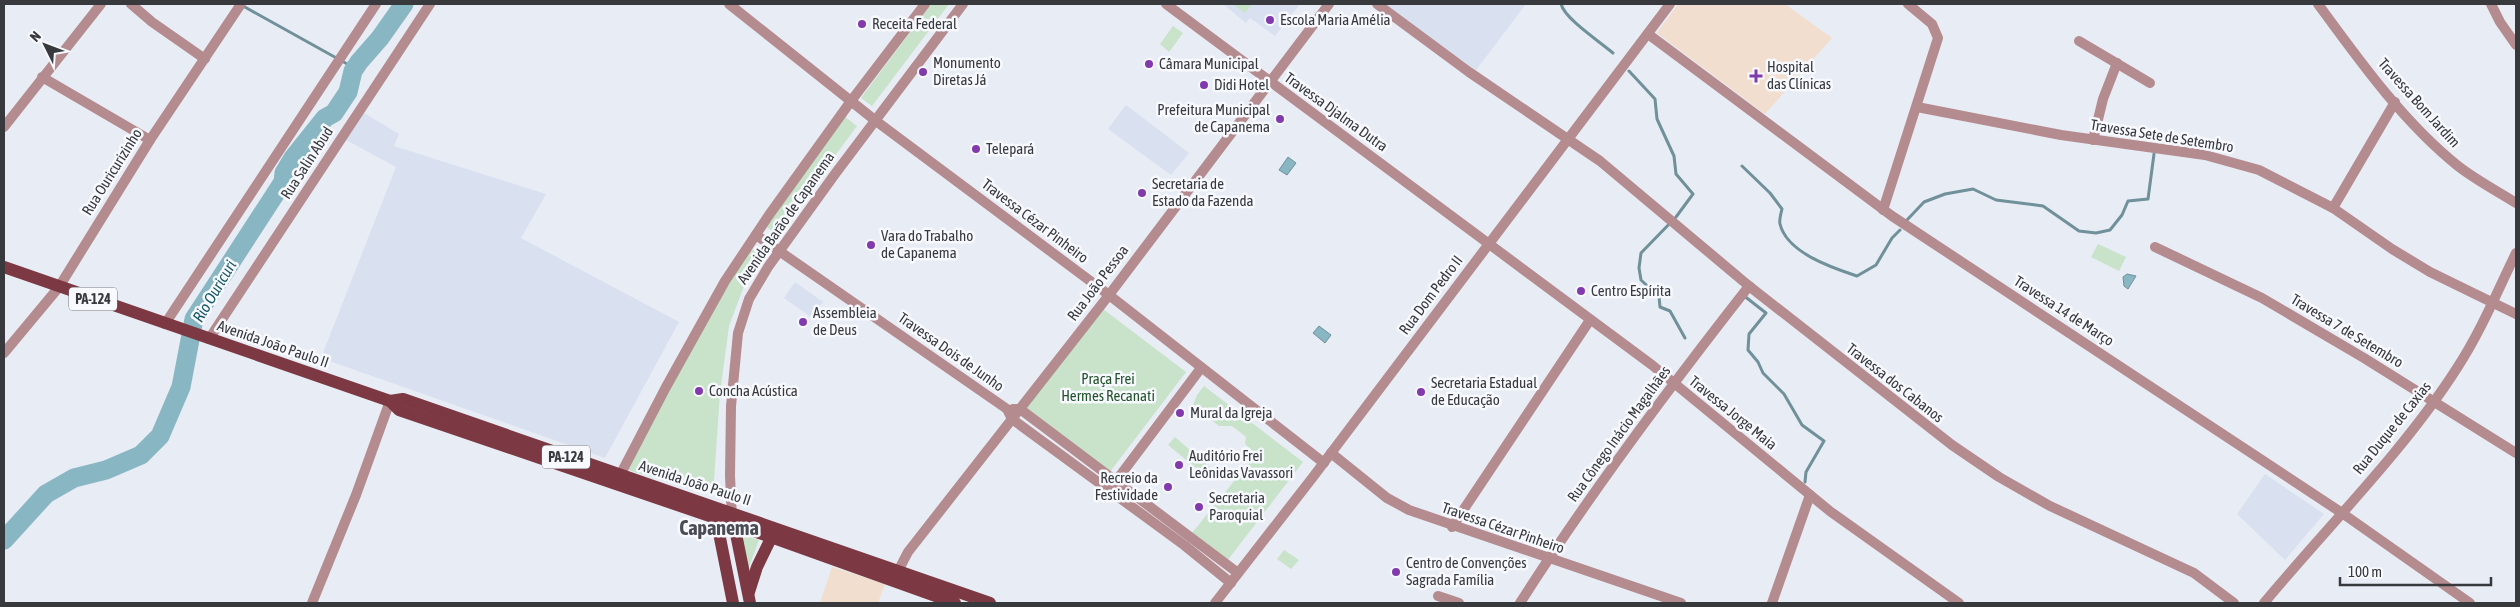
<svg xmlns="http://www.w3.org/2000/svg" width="2520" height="607" font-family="'Asap Condensed',sans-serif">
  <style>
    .built { fill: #d9e0f0 }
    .medical { fill: #f1dece }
    .green { fill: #c8e3ca }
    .water { fill: #88b6c2; stroke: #70909a }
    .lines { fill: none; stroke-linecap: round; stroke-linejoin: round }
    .stream { stroke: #70909a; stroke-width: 3 }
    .river { stroke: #88b6c2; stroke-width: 19 }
    .minor { stroke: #b48b8e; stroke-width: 10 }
    .tertiary { stroke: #b48b8e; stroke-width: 10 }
    .primary { stroke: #7d3943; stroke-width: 12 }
    .poi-dot { fill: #8239ac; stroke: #f7f9ff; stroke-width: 2 }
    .labels { text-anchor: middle; stroke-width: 5; stroke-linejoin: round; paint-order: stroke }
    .shield { fill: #f7f9ff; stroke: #717376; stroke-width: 1 }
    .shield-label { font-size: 14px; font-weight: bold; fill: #37393c }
    .poi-label { font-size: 15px; fill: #37393c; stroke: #f7f9ff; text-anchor: start }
    .street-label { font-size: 15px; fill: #37393c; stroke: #f7f9ff }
    .park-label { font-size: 15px; fill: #24522b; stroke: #f7f9ff }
    .water-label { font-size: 16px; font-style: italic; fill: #165764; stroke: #f7f9ff }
    .district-label { font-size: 20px; font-weight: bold; fill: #494c53; stroke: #f7f9ff }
  </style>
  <rect width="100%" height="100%" fill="#e8ecf5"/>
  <g class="built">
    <path d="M1223 4H1300L1275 36 1250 18 1246 23Z"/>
    <path d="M1384 4H1526L1476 70Z"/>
    <path d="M1126 105 1189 153 1171 175 1108 129Z"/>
    <path d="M364 113 399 134 394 146 546 194 521 238 679 322 605 458 321 358 396 167 346 140Z"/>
    <path d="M795 282 823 302 811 317 784 298Z"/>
    <path d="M2265 474 2324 514 2285 560 2237 514Z"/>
  </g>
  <g class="medical">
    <path d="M1678 4H1785L1832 38 1765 114 1657 33Z"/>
    <path d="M832 567 885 584 878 603H820Z"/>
  </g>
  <g class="green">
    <path d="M931 4H949L872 106 861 98Z"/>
    <path d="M1232 4H1252L1245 13Z"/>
    <path d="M1173 26 1183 33 1169 52 1160 44Z"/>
    <path d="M844 116 857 126 777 234 765 226Z"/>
    <path d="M2098 244 2126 257 2119 271 2091 257Z"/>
    <path d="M751 248 762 257 744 286 729 326 720 393 713 495 621 468 719 299Z"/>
    <path d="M1103 309 1186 372 1109 473 1024 410Z"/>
    <path d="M1204 386 1303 462 1227 561 1192 533 1256 454 1245 444 1246 437 1232 426H1219L1193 405 1197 395Z"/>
    <path d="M1175 437 1213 470 1207 477 1168 445Z"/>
    <path d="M737 534 759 540 746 575Z"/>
    <path d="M1284 550 1299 560 1291 569 1277 559Z"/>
  </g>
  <g class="water">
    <path d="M1288 157 1296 163 1287 175 1279 170Z"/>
    <path d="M2127 274 2136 276 2128 289 2124 286 2123 277Z"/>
    <path d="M1319 326 1331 335 1325 343 1313 333Z"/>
  </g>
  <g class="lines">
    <g class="stream">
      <path d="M1561 4C1565 19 1599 41 1613 53"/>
      <path d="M243 6 349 65 353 71"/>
      <path d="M1629 71 1655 99 1657 119 1674 156 1676 174 1693 194 1676 217 1641 253 1639 268 1641 280 1659 297 1660 307 1670 311 1685 338"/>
      <path d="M1742 166 1770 193 1782 209C1781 213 1779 220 1780 224 1787 253 1833 268 1857 276L1876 265 1892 238 1900 230"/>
      <path d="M1907 220 1924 202 1945 194 1973 189 1996 200 2043 206 2079 231 2096 233 2110 230 2122 215 2128 201 2148 199 2154 154"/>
      <path d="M1743 295 1766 313 1749 334 1748 350 1758 362 1763 373 1784 394 1802 425 1824 441 1806 472 1805 482"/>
    </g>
    <path class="river" d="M4 540 46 494 74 478 106 470 141 455 160 436 181 387 194 319 283 182 284 173 293 158 325 118 334 113 348 92 353 71 359 62 380 38 404 4"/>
    <g class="minor">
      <path d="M131 4 152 22 205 59"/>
      <path d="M729 4 876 121 1109 295 1324 463"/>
      <path d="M1166 4 1652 365 1831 512 1959 603"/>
      <path d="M1377 4 1469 72 1600 161 1749 286 1952 445 1999 477 2050 506 2194 573 2234 603"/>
      <path d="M2318 4C2359 60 2403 122 2458 166 2476 180 2497 191 2516 203"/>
      <path d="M2491 4 2500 22 2516 45"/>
      <path d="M2079 41 2150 83"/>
      <path d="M42 77 150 140"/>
      <path d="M1917 107 2061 135 2205 155 2259 170 2333 208 2392 249 2430 272 2516 314"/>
      <path d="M4 127 101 4"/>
      <path d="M2093 140 2103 99 2117 63"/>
      <path d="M2333 208 2395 102"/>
      <path d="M1883 210 1938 38 1932 24 1908 4"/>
      <path d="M756 235 1007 409 1012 419 1184 545 1231 583"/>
      <path d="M2155 247 2262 298 2364 358 2516 453"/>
      <path d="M165 324 376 4"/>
      <path d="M209 339 430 4"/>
      <path d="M4 353 59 287 150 140 241 4"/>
      <path d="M1013 409H1020L1238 573"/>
      <path d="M1331 453 1387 498 1409 510 1681 603"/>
      <path d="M1113 485 1201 368"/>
      <path d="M1452 527 1590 320"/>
      <path d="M895 577 908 552 1109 295 1329 4"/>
      <path d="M1438 596 1459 603"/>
      <path d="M312 603 356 495 390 401"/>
      <path d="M1520 603C1590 493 1669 388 1749 286"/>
      <path d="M1772 603 1810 495"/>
    </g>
    <g class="tertiary">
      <path d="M1648 34 1892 216 2342 513 2470 603"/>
      <path d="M617 481 666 387 725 281 769 215 851 101 925 4"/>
      <path d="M732 518 730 476 731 406 738 333 749 299 768 267 835 174 963 4"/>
      <path d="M1215 603 1313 477 1670 4"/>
      <path d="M2264 603C2327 527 2404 451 2457 368 2481 331 2497 292 2516 253"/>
    </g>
    <g class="primary">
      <path d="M4 267 390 401 399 410 771 537 955 603"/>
      <path d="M390 401 403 399 990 603"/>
      <path d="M716 518 733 603"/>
      <path d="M734 524 750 603"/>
      <path d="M749 592 757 567 775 530"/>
    </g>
  </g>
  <g class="poi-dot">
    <circle cx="1270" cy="20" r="5"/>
    <circle cx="862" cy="24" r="5"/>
    <circle cx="1149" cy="64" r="5"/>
    <circle cx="923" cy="72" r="5"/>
    <path d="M1753.5 68.5h5v5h5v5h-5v5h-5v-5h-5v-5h5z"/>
    <circle cx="1204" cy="85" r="5"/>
    <circle cx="1280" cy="119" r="5"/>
    <circle cx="976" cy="149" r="5"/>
    <circle cx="1142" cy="193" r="5"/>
    <circle cx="871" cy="245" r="5"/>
    <circle cx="1581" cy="291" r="5"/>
    <circle cx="803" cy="322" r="5"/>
    <circle cx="699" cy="391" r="5"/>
    <circle cx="1421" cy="392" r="5"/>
    <circle cx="1180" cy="413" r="5"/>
    <circle cx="1179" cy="465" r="5"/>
    <circle cx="1168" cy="487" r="5"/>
    <circle cx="1199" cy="507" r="5"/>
    <circle cx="1396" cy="572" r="5"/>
  </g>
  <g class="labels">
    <g class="shield">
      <rect x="69" y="287.5" width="48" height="23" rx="4"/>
      <rect x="542" y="445.5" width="48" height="23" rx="4"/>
    </g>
    <g class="shield-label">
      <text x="93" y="304">PA-124</text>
      <text x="566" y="462">PA-124</text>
    </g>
    <g class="poi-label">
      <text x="1280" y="25">Escola Maria Amélia</text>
      <text x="872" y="29">Receita Federal</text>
      <text x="933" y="68">Monumento<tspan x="933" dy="17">Diretas Já</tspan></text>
      <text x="1159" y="69">Câmara Municipal</text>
      <text x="1767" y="72">Hospital<tspan x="1767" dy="17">das Clínicas</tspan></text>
      <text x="1214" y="90">Didi Hotel</text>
      <text x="1270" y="115" text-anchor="end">Prefeitura Municipal<tspan x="1270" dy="17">de Capanema</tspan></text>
      <text x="986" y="154">Telepará</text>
      <text x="1152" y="189">Secretaria de<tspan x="1152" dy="17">Estado da Fazenda</tspan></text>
      <text x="881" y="241">Vara do Trabalho<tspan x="881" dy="17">de Capanema</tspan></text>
      <text x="1591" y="296">Centro Espírita</text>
      <text x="813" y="318">Assembleia<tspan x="813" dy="17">de Deus</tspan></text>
      <text x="1431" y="388">Secretaria Estadual<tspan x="1431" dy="17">de Educação</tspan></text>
      <text x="709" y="396">Concha Acústica</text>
      <text x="1190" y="418">Mural da Igreja</text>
      <text x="1189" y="461">Auditório Frei<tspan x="1189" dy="17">Leônidas Vavassori</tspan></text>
      <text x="1158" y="483" text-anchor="end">Recreio da<tspan x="1158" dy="17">Festividade</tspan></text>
      <text x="1209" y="503">Secretaria<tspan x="1209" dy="17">Paroquial</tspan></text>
      <text x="1406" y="568">Centro de Convenções<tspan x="1406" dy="17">Sagrada Família</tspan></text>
    </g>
    <g class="street-label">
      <text transform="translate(2419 103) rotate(48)" y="5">Travessa Bom Jardim</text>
      <text transform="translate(1336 112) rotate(36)" y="5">Travessa Djalma Dutra</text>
      <text transform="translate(2162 136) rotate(9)" y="5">Travessa Sete de Setembro</text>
      <text transform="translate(307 163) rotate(-57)" y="5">Rua Salin Abud</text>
      <text transform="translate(112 172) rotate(-58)" y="5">Rua Ouricurizinho</text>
      <text transform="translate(786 218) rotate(-55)" y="5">Avenida Barão de Capanema</text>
      <text transform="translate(1035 221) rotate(37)" y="5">Travessa Cézar Pinheiro</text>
      <text transform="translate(1098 283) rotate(-53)" y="5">Rua João Pessoa</text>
      <text transform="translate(1431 295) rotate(-53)" y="5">Rua Dom Pedro II</text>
      <text transform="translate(2064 311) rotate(33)" y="5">Travessa 14 de Março</text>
      <text transform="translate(2347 331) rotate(31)" y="5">Travessa 7 de Setembro</text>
      <text transform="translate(273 344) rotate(19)" y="5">Avenida João Paulo II</text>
      <text transform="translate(951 352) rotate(35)" y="5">Travessa Dois de Junho</text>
      <text transform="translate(1895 383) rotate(38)" y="5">Travessa dos Cabanos</text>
      <text transform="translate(1733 413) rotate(39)" y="5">Travessa Jorge Maia</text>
      <text transform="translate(2392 428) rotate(-51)" y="5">Rua Duque de Caxias</text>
      <text transform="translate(1619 434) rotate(-54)" y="5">Rua Cônego Inácio Magalhães</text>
      <text transform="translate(695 483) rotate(18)" y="5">Avenida João Paulo II</text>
      <text transform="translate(1503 528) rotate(19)" y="5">Travessa Cézar Pinheiro</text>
    </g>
    <g class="park-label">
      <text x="1108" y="384">Praça Frei<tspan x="1108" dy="17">Hermes Recanati</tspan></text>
    </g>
    <g class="water-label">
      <text transform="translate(214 291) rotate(-59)" y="6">Rio Ouricuri</text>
    </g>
    <g class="district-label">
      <text x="719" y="535">Capanema</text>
    </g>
  </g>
  <rect width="2520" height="607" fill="none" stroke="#37393c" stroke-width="10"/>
  <g transform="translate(45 45) rotate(312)" stroke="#f7f9ff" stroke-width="4" paint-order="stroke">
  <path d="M0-4L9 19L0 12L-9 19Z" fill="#37393c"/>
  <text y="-8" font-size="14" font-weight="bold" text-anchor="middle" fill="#37393c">N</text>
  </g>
  <path d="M2340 577v8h151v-8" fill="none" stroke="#37393c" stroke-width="2.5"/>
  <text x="2348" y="577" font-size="15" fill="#37393c" stroke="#f7f9ff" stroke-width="4" paint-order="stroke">100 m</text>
</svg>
